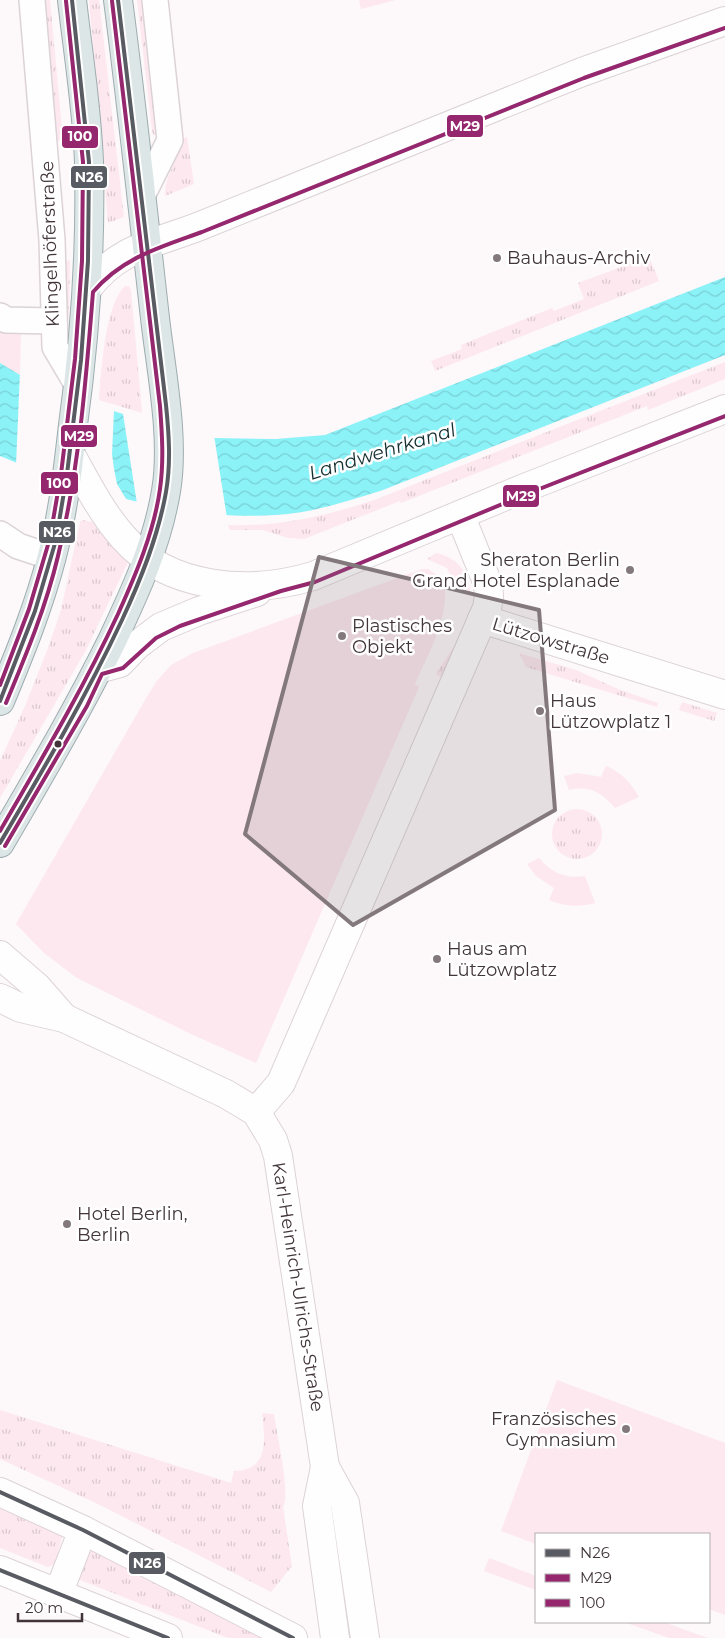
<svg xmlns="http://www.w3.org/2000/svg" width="725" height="1638" font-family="Montserrat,sans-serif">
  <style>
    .grass { fill: url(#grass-tufts) }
    .green { fill: #fde8ef }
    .water { fill: url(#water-waves) }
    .pier { fill: #fdf8fa }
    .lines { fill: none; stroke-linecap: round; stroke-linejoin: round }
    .street-casing { stroke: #dcd3d6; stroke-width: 28 }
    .secondary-casing { stroke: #dcd3d6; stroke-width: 30 }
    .primary-casing { stroke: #9dadaf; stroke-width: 30 }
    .street { stroke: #fffefe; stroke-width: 25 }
    .secondary { stroke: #fffefe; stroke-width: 28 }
    .primary { stroke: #dde6e7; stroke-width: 28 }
    .bus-1-casing { stroke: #fff; stroke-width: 8 }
    .bus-2-casing { stroke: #fff; stroke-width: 8 }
    .bus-3-casing { stroke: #fff; stroke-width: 8 }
    .bus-1 { stroke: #595b62; stroke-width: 4 }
    .bus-2 { stroke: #95276e; stroke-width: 4 }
    .bus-3 { stroke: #95276e; stroke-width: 4 }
    .marked { fill: #83797d; fill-opacity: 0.2; stroke: #83797d; stroke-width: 4; stroke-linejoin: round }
    .poi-dot { fill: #83797d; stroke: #fff; stroke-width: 2 }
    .bus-dot { fill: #413539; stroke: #fff; stroke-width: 2 }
    .labels { text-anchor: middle; stroke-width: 5; stroke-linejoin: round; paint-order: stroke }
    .street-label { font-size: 18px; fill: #413539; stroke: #fff }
    .poi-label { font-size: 18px; fill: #413539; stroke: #fff; text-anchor: start }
    .water-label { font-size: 19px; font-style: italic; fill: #152e30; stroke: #fff }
    .line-badge { stroke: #fff; stroke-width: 2 }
    .badge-label { font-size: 14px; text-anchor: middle; font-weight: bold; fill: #fff }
  </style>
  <defs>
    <pattern id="grass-tufts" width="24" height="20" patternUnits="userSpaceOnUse" patternTransform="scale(1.25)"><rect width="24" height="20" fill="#fde8ef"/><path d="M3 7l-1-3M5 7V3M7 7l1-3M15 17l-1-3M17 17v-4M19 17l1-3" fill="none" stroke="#dac8ce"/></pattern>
    <pattern id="water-waves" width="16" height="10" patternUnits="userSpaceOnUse" patternTransform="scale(1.25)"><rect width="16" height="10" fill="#8bf2f8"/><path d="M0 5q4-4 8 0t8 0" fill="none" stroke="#79d0d5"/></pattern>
  </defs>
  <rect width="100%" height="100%" fill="#fdf8fa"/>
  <g class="grass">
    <path d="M41 0H50L63 140 54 141Z"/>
    <path d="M89 0H99L124 217 108 223Z"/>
    <path d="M137 0H146L159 135H153L152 130Z"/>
    <path d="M187 137 194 184 165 196C164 175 180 160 181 139Z"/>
    <path d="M649 257 659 281 435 371 431 361 462 349 461 345 552 308 554 311 584 299 578 283Z"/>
    <path d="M70 260 69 313 66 337 61 264Z"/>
    <path d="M125 286H129L131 290 142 413 99 400C101 372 105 304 125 286Z"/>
    <path d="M725 362V379L648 410 647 406 401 503 400 501 304 539 288 538 263 530H230L228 525C279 527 326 516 374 500Z"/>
    <path d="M83 520 101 524 129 560 85 652 0 798V761L25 706 48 648 61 610 80 522Z"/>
    <path d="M436 553C455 557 470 571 470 592L455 586 447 568 427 559Z"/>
    <path d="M453 648 456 649 446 674 439 676 436 674Z"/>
    <path d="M519 653 576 670 618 689 658 703 657 707 526 667Z"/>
    <path d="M682 702 717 713 714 721 679 710Z"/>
    <circle cx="577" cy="834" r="25"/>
    <path d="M0 1410 231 1483 234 1471C270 1470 265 1439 262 1413L274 1414C276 1430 291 1496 283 1507L292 1566 271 1592 98 1504 0 1459Z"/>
    <path d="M0 1504 63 1533 55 1564 48 1567 0 1548Z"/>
    <path d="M89 1549 270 1638H228L80 1580 78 1578Z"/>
  </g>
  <g class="green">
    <path d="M359 0H396L361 9Z"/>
    <path d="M0 323 21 330 20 375 0 363Z"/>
    <path d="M422 569H428L443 579C452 614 429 652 415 684L419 687 256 1063 193 1035 77 978 44 953 16 924 145 700 156 682 171 665 193 653Z"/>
    <path d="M606 766C620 771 632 784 639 797L615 808C603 793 589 785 569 790L564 776 578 773 601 777Z"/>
    <path d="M539 858C552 873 565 879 585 876L595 903C579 907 565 907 549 900L554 888 536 876 527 864Z"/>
    <path d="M557 1380 725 1443V1615L709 1609V1534H536V1544L501 1531Z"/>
    <path d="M489 1558 536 1576V1590L484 1571Z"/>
    <path d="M624 1622H663L708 1638H669Z"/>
  </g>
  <path class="water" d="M725 277V355L383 490C348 501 313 513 276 515 181 521 87 492 0 456V363L20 375 111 410 214 438 276 439 325 435Z"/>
  <path class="pier" d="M20 372 112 408 214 435 227 518 137 504 123 414 114 411 112 454 114 469 117 484 128 502 84 490 16 465Z"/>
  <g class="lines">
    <g class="street-casing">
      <g id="street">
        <path d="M32 0 52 240 55 347 78 386"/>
        <path d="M143 194 170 140 155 0"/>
        <path d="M0 316 6 320 52 321"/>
        <path d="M0 534 18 546 51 557"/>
      </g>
    </g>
    <g class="secondary-casing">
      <g id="secondary">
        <path d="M87 289C119 247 154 244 200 226L582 72 725 21"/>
        <path d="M70 453C86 482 101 512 123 537 169 590 250 595 313 576L522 489 725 409"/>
        <path d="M482 619 725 695"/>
        <path d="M98 669 120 663 137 645 161 627 199 611 257 592"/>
        <path d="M0 955 36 986 64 1018"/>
        <path d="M0 998 21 1008 64 1018 226 1094 256 1112 273 1140 278 1156 325 1467 317 1506 335 1638"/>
        <path d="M256 1112 281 1083 487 608 489 596 488 584 460 515"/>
        <path d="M325 1467 345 1503 365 1638"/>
        <path d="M0 1492 83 1530 293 1638"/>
        <path d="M0 1570 168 1638"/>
        <path d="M58 1594 83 1530"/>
      </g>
    </g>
    <g class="primary-casing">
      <g id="primary">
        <path d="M0 701C20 653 39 606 52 556 63 513 68 469 73 425 85 338 91 250 89 162 87 108 78 53 72 0"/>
        <path d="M0 843C39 776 78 710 112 641 135 592 157 545 166 491 175 439 161 371 155 318 143 212 132 106 118 0"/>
      </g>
    </g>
    <use href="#street" class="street"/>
    <use href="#secondary" class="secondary"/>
    <use href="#primary" class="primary"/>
    <g class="bus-1-casing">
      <g id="bus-1">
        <path d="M0 701 35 611 56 540 67 474 81 360 88 261 89 162 72 0"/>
        <path d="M0 843C43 770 86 697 122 620 141 579 158 537 166 492 171 463 169 434 166 405L118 0"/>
        <path d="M0 1492 83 1530 293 1638"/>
        <path d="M0 1570 168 1638"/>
      </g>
    </g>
    <g class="bus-2-casing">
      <g id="bus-2">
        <path d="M6 703C26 655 46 607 58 556 79 470 86 380 93 292 123 257 161 247 202 232L584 78 725 28"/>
        <path d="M5 846 87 706 102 674 123 668 156 638 180 626 281 591 315 582 524 495 725 416"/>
      </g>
    </g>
    <g class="bus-3-casing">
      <g id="bus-3">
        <path d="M0 685 29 609 50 538 61 474 75 359 82 261 83 162 66 1"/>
        <path d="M0 831C41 760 83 689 118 614 136 574 154 532 160 489 164 461 162 433 160 406L112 1"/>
      </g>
    </g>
    <use href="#bus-1" class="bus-1"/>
    <use href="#bus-2" class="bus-2"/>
    <use href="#bus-3" class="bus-3"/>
  </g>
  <path class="marked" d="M319 557 539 610 555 810 353 925 245 834Z"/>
  <g class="poi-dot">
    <circle cx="497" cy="258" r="5"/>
    <circle cx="630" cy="570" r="5"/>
    <circle cx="342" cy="636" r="5"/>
    <circle cx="540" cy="711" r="5"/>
    <circle cx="437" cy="959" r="5"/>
    <circle cx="67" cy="1224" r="5"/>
    <circle cx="626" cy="1429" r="5"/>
  </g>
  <circle class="bus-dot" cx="58" cy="744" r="4.5"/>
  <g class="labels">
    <g class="street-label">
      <text transform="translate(50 244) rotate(-92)" y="6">Klingelhöferstraße</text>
      <text transform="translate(551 641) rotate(17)" y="6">Lützowstraße</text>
      <text transform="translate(298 1287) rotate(81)" y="6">Karl-Heinrich-Ulrichs-Straße</text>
    </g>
    <g class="poi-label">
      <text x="507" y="264">Bauhaus-Archiv</text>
      <text x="620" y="566" text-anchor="end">Sheraton Berlin<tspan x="620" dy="21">Grand Hotel Esplanade</tspan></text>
      <text x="352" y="632">Plastisches<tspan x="352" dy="21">Objekt</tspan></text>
      <text x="550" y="707">Haus<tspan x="550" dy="21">Lützowplatz 1</tspan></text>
      <text x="447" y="955">Haus am<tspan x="447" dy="21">Lützowplatz</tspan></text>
      <text x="77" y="1220">Hotel Berlin,<tspan x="77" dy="21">Berlin</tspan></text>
      <text x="616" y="1425" text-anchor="end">Französisches<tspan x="616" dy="21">Gymnasium</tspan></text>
    </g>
    <g class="water-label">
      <text transform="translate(382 451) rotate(-17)" y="7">Landwehrkanal</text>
    </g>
  </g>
  <g class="line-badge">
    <rect x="446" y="114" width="38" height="24" rx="5" fill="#95276e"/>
    <rect x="61" y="125" width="38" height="24" rx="5" fill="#95276e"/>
    <rect x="70" y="165" width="38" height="24" rx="5" fill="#595b62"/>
    <rect x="60" y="424" width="38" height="24" rx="5" fill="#95276e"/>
    <rect x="40" y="471" width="39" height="24" rx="5" fill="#95276e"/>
    <rect x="502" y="484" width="38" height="24" rx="5" fill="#95276e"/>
    <rect x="38" y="520" width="38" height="24" rx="5" fill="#595b62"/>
    <rect x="128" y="1551" width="38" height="24" rx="5" fill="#595b62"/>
  </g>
  <g class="badge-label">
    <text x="465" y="131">M29</text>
    <text x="80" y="141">100</text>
    <text x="89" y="182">N26</text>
    <text x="79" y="441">M29</text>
    <text x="59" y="488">100</text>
    <text x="521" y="501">M29</text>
    <text x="57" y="537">N26</text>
    <text x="147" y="1568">N26</text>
  </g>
  <rect x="535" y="1533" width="175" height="90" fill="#ffffff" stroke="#b3aeb0"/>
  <rect x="545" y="1549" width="25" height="8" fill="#595b62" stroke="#b3aeb0"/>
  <text x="580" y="1558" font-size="15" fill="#413539">N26</text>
  <rect x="545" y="1574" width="25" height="8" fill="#95276e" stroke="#b3aeb0"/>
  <text x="580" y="1583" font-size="15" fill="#413539">M29</text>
  <rect x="545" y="1599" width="25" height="8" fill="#95276e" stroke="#b3aeb0"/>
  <text x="580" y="1608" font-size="15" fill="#413539">100</text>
  <path d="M18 1613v8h64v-8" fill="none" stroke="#413539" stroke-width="2.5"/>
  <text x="25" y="1613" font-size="15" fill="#413539" stroke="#ffffff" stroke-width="4" paint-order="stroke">20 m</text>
</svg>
